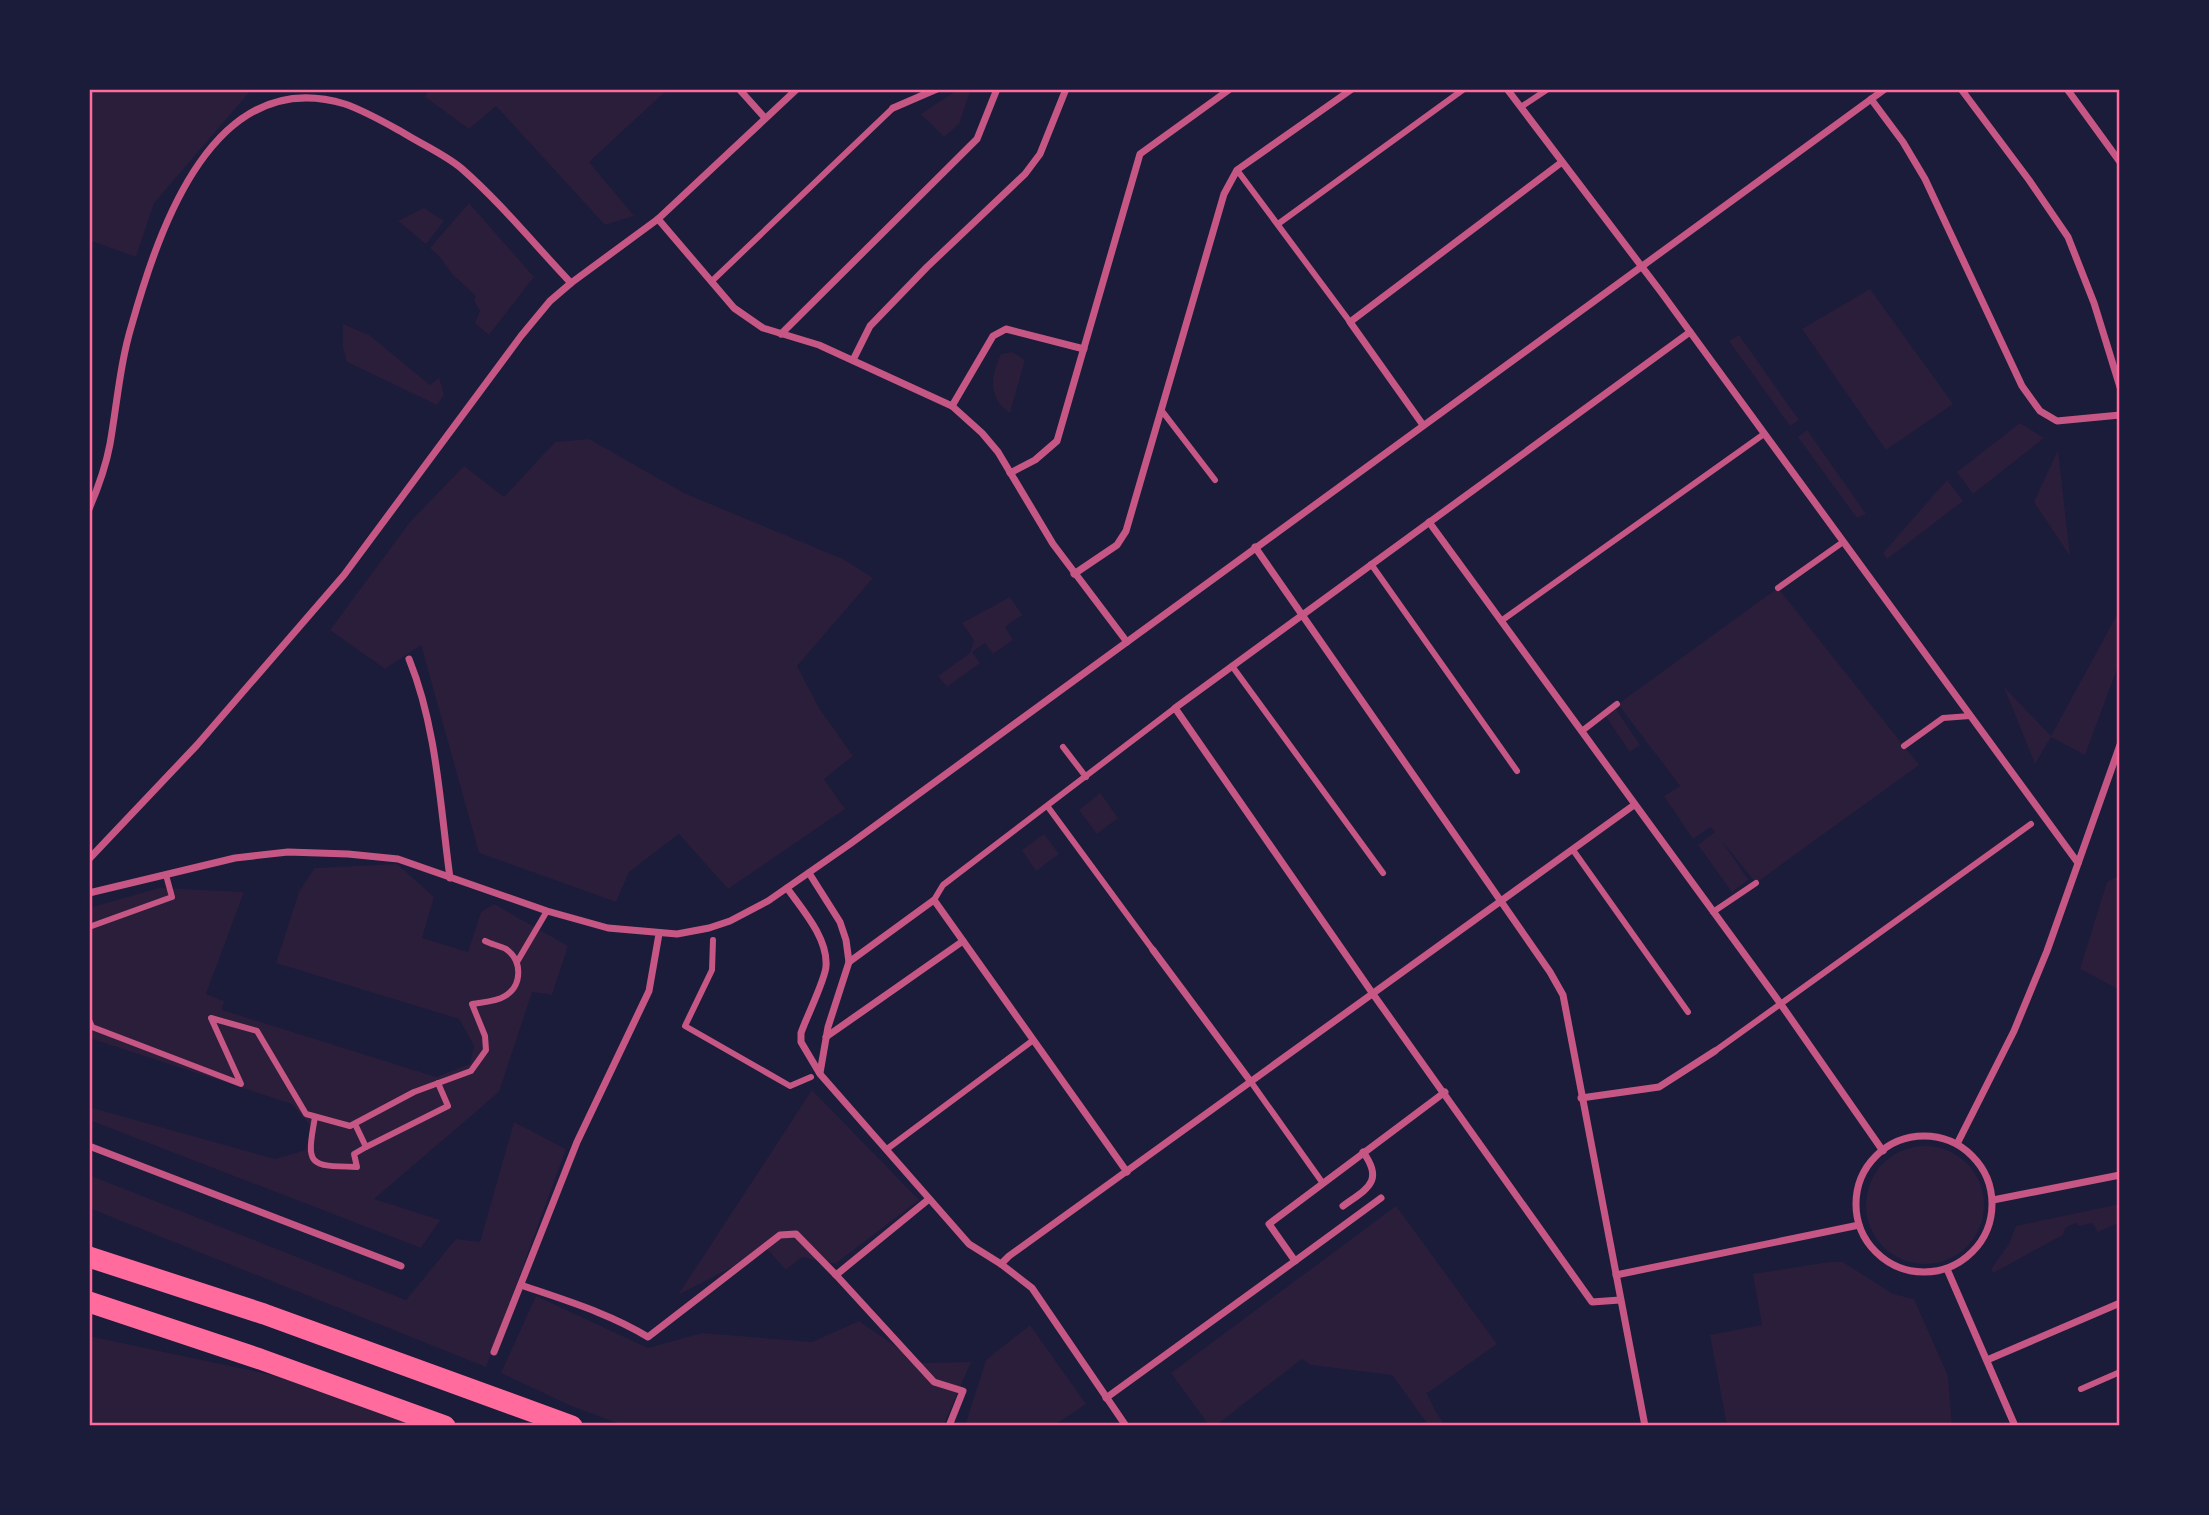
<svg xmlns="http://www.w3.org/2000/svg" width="2209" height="1515" font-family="Raleway,sans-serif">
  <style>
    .green { fill: #2a1e3b }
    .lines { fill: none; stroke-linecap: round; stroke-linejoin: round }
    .pedestrian { stroke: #c65784; stroke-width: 6 }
    .minor { stroke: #c65784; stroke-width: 7 }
    .motorway { stroke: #ff6b9d; stroke-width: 21 }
    .neatline { fill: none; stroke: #ff6b9d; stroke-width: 2.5 }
  </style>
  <rect width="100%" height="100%" fill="#1b1b3a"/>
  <g class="green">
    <path d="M89 89H255L251 90 154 203 136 257 89 240Z"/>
    <path d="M429 89H668L589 162 634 216 605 225 496 106 469 129 425 97Z"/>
    <path d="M959 89H971L959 124 944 137 921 114Z"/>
    <path d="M469 203 534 277 489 335 475 323 480 311 474 301 476 296 453 275 439 256 430 248Z"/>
    <path d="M424 208 444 221 426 244 398 221Z"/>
    <path d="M1870 289 1953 404 1886 450 1802 329Z"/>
    <path d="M343 324 369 335 430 385 439 378 444 395 437 405 347 362 343 347Z"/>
    <path d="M1739 335 1799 420 1790 426 1729 341Z"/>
    <path d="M1012 352 1025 360 1010 413C987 398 991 375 1001 354Z"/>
    <path d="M2020 423 2044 438 1973 494 1957 472Z"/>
    <path d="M1807 430 1866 514 1857 518 1798 437Z"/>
    <path d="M589 439 684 493 843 559 873 578 797 666 819 708 853 756 824 779 845 809 728 889 679 834 629 872 616 902 479 853 421 645 385 669 330 630 410 522 464 466 504 497 555 442Z"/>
    <path d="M2058 450 2070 556 2034 502Z"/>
    <path d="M1947 480 1963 501 1887 559 1883 553Z"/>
    <path d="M1778 588 1919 765 1756 883 1722 841 1748 880 1732 892 1698 845 1715 832 1710 827 1693 839 1664 796 1680 786 1618 704Z"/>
    <path d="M1010 597 1022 615 1005 627 1013 640 993 654 985 643 972 652 980 663 947 687 938 676 970 653 974 640 962 623Z"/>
    <path d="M2118 613 2120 661 2085 755 2051 737 2035 764 2004 687 2051 736Z"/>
    <path d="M1613 705 1640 745 1630 752 1602 711Z"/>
    <path d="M1100 793 1118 818 1097 834 1079 810Z"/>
    <path d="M1044 834 1059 854 1036 871 1022 850Z"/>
    <path d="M397 864 434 897 422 938 468 952 481 912 494 904 568 946 552 995 532 992 499 1092 374 1199 440 1220 421 1248 89 1120V1107L275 1159 306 1150 313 1129 292 1104 89 1038V908L159 888 244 892 206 994 224 1001 222 1010 436 1077 470 1064 474 1046 459 1019 276 963 299 892 315 868Z"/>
    <path d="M2120 875V990L2080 969 2107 882Z"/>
    <path d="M812 1090 919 1200 835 1264 802 1257 786 1270 767 1249 678 1295Z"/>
    <path d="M514 1122 566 1149 486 1367 89 1208V1175L406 1300 456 1239 480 1242Z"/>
    <circle cx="1925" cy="1205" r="59"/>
    <path d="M2120 1204V1222L2098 1232 2092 1223 2080 1226 2075 1223 2065 1228 2063 1235 1993 1273 1991 1269 2009 1244 2016 1226Z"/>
    <path d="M1396 1206 1497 1344 1429 1392H1426L1437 1414 1445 1426H1429L1392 1375 1311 1365 1302 1359 1215 1426H1206L1208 1424 1171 1373Z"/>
    <path d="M1829 1262H1843L1893 1294 1914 1299 1948 1376 1952 1426H1727L1710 1335 1762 1325 1753 1274Z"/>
    <path d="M536 1296 648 1348 702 1333 812 1342 859 1321 920 1363 971 1362 943 1426H625L569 1405 501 1373Z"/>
    <path d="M1030 1325 1086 1404 1053 1426H965L986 1360Z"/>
    <path d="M89 1336 352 1392 443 1426H89Z"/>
  </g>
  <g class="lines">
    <g class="pedestrian">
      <path d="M1521 107 1548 89"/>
      <path d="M1237 170 1350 322"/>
      <path d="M1278 224 1464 89"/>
      <path d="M712 281 893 108"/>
      <path d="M1162 411 1215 480"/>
      <path d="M1371 564 1517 771"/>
      <path d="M1778 588 1843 542"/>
      <path d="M1501 621 1764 434"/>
      <path d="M1232 666 1383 873"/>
      <path d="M1582 731 1617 704"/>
      <path d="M1904 746 1943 718 1970 716"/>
      <path d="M1063 747 1086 777"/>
      <path d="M1048 807 1153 950"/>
      <path d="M1573 850 1688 1012"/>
      <path d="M934 900 943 885 1175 708"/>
      <path d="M1713 912 1756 883"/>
      <path d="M89 927 172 897 166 875"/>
      <path d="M713 940 712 970 685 1026 790 1086 811 1077"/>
      <path d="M517 962 547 911"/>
      <path d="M89 1020 92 1027 241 1084 211 1018 257 1031 306 1114 350 1126 414 1092 471 1071 486 1050 485 1036 472 1004C483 1002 496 1002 505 996 522 986 523 961 506 949 500 946 491 944 485 941"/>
      <path d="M1715 1051 2031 824"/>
      <path d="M1251 1082 1322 1182"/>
      <path d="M315 1117C306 1166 308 1166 357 1167L354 1154 366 1147"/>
      <path d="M355 1124 366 1147 448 1106 438 1083"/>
      <path d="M887 1149 1032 1041"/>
      <path d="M2081 1389 2120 1372"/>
    </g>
    <g class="minor">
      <path d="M739 89 765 118"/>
      <path d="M1507 89 1661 292 2078 863"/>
      <path d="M1961 89 2029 180 2068 237 2094 303 2120 387"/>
      <path d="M2067 89 2120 162"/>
      <path d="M1871 99 1903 142 1925 179 2022 386 2040 411 2057 421 2120 415"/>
      <path d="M893 108 937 89"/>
      <path d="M658 219 734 308 763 328 819 345 952 406 982 433 998 452 1053 544 1127 642"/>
      <path d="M781 334 977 139 997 89"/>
      <path d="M853 360 870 326 927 267 1025 174 1040 154 1066 89"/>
      <path d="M952 406 993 336 1006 329 1084 349"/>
      <path d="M1423 425 1350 322 1562 162"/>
      <path d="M1010 473 1035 460 1057 441 1140 154 1230 89"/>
      <path d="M89 509C98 488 106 466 110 444 117 404 120 363 132 324 159 229 213 64 345 104 365 111 384 122 402 132 421 144 444 154 461 168 501 203 534 244 571 283"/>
      <path d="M1429 522 1780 1003 1883 1151"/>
      <path d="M1255 547 1550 972 1563 995 1645 1426"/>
      <path d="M1074 574 1117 545 1126 531 1224 194 1237 170 1352 89"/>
      <path d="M409 659C437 728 440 805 450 878"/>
      <path d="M89 859 197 745 344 575 521 336 550 301 571 283 658 219 797 89"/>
      <path d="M809 873 840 922 846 940 849 962 828 1027 820 1073"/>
      <path d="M787 888C802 909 828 938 826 966 826 978 806 1018 801 1033V1042L820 1074 969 1244 1001 1264 1032 1288 1126 1426"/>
      <path d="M89 893 235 858 288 852 348 854 398 859 547 911 608 928 677 934 709 928 730 921 768 901 850 844 1885 89"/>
      <path d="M1153 950 1251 1082"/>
      <path d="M849 962 934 900 1127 1172"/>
      <path d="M826 1037 963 941"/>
      <path d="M1581 1098 1659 1087 1715 1051"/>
      <circle cx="1924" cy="1204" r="68"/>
      <path d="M1957 1144 2014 1031 2047 951 2120 745"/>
      <path d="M89 1146 401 1266"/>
      <path d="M1993 1200 2120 1175"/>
      <path d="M1343 1206C1366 1189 1385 1182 1363 1152"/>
      <path d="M1295 1261 1381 1198"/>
      <path d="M1001 1264 1009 1256 1634 805"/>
      <path d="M1947 1269 2015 1426"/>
      <path d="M836 1275 934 1382 963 1391 949 1426"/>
      <path d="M1616 1275 1859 1225"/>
      <path d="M521 1285C564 1300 609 1313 648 1337L780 1235 796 1234 836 1275 929 1199"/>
      <path d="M1620 1300 1592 1302 1373 994 1175 708 1690 332"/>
      <path d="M494 1352 577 1142 649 991 659 934"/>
      <path d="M1987 1360 2120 1303"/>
      <path d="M1106 1398 1295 1261 1269 1224 1445 1092"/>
    </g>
    <g class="motorway">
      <path d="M89 1257 264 1314 572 1426"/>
      <path d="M89 1302 260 1359 445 1426"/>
    </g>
  </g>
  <rect width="2209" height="1515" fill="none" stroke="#1b1b3a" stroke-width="182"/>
  <rect x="91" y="91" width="2027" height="1333" class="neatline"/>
</svg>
